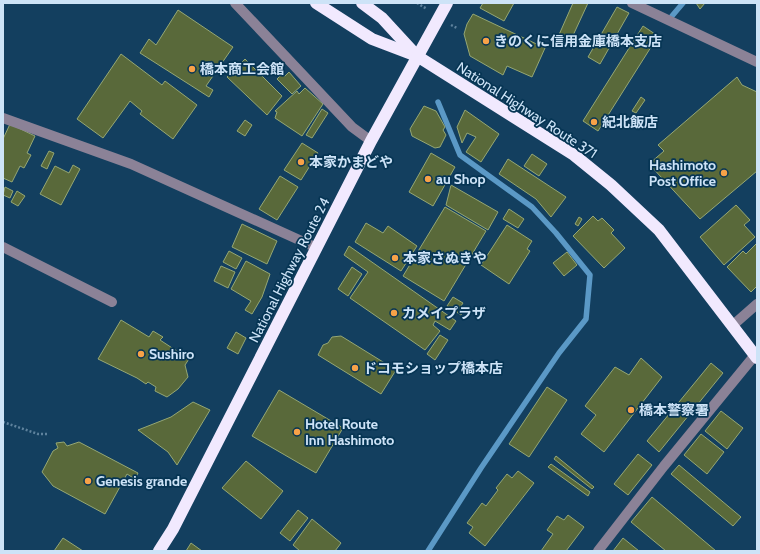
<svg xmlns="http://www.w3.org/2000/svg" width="760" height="554" font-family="Cabin,'Noto Sans JP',sans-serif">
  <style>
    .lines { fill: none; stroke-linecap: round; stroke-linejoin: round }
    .stream { stroke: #5b99c6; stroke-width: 5.5 }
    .building { fill: #59693a; stroke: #95a774 }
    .path { stroke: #5e829d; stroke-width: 2.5; stroke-dasharray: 2 2; stroke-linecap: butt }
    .minor { stroke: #8b8297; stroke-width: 10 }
    .highway { stroke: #f1e9fe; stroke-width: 12 }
    .poi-dot { fill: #f7a248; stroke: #063554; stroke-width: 1.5 }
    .labels { text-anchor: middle; stroke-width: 3.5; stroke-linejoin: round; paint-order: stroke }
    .poi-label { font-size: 14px; font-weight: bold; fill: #cde3f7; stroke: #063554; text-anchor: start }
    .street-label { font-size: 14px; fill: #cde3f7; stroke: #063554 }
  </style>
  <rect width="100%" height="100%" fill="#133f5f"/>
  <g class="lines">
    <g class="stream">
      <path d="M672 16 683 3"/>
      <path d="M428 551 481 468 559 353 586 319 590 275 556 233 532 207 460 155 438 102"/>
    </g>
  </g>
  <g class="building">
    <path d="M483 3H514L504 21 480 8Z"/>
    <path d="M573 3H588L570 42 558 37Z"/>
    <path d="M696 3H705L700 9Z"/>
    <path d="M617 7 629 13 600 64 588 57Z"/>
    <path d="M178 10 233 47 206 86 213 90 209 97 140 53 149 39 156 45Z"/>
    <path d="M473 14 545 48 532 77 507 66 503 75 470 56 464 34 467 24Z"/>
    <path d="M643 26 658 36 598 131 583 121Z"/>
    <path d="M121 54 162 85 165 81 197 105 173 139 140 114 142 111 130 101 103 138 77 119Z"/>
    <path d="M245 59 282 96 267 115 227 77Z"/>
    <path d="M289 72 301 86 292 94 277 79 281 75 285 76Z"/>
    <path d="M737 77 742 85 757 92V171L700 219 649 164 664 151 658 145Z"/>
    <path d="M305 88 323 104 302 136 275 118 277 112 275 111 297 91 299 94Z"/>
    <path d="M641 97 645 100 636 113 632 111Z"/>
    <path d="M424 106 436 111 445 127 443 130 446 135 440 147 435 148 412 136 410 129Z"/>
    <path d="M322 109 328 113 312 138 306 135Z"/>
    <path d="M465 110 499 134 481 162 466 152 476 137 467 133 462 143 457 127Z"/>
    <path d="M245 120 252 125 245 136 237 131Z"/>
    <path d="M10 124 35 136 27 153 31 155 24 168 20 166 12 182 3 178V139Z"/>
    <path d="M302 143 318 153 301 180 284 170Z"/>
    <path d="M49 151 54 153 47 169 41 166Z"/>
    <path d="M431 153 455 167 433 206 409 192Z"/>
    <path d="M532 154 547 164 539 176 524 166Z"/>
    <path d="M508 159 566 197 551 217 536 199 499 174Z"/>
    <path d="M73 165 80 169 61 205 40 194 55 166 69 173Z"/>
    <path d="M280 176 298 187 277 220 259 209Z"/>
    <path d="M451 185 498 212 488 230 446 205Z"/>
    <path d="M5 187 13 191 10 198 3 195Z"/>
    <path d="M17 191 25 196 18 206 11 202Z"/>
    <path d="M736 205 750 220 744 225 755 237 724 265 700 237Z"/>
    <path d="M445 207 486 231 444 301 403 276Z"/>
    <path d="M509 209 524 219 518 228 503 219Z"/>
    <path d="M593 216 598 221 602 218 614 230 611 233 625 248 604 268 573 236Z"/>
    <path d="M579 217 582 219 578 226 575 224Z"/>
    <path d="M366 223 383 233 388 226 417 246 401 271 355 242Z"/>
    <path d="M242 224 277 241 267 264 232 247Z"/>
    <path d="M507 225 532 241 527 249 530 251 509 284 481 265Z"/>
    <path d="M757 243V286L751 292 727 267 743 251 746 254Z"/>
    <path d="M349 246 456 321 450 330 435 321 433 325 440 331 425 350 350 298 368 272 344 255Z"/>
    <path d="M229 251 242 258 236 269 223 262Z"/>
    <path d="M567 252 577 265 564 276 553 263Z"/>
    <path d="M246 261 270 274 262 297 252 314 245 310 251 301 231 289Z"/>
    <path d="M221 266 235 272 228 288 214 281Z"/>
    <path d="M352 267 362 274 348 296 338 289Z"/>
    <path d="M453 297 463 303 461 306 466 309 461 315 447 306Z"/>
    <path d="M121 320 149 337 153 331 163 337 160 340 189 359 185 365 188 377 178 389 167 397 155 391 156 387 148 382 146 384 137 378 98 359Z"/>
    <path d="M236 332 246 338 238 354 227 348Z"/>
    <path d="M440 335 448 340 435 360 427 354Z"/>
    <path d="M341 336 396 370 381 394 318 355 323 345 328 343 332 337Z"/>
    <path d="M641 358 662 377 604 452 581 434 596 415 585 406 615 367 629 375Z"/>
    <path d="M711 363 723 373 659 452 647 441Z"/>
    <path d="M547 387 567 400 529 457 509 444Z"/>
    <path d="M279 390 343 428 316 473 252 436Z"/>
    <path d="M193 402 210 410 177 465 168 452 138 430 171 417Z"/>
    <path d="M721 411 743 428 727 449 705 431Z"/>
    <path d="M701 434 724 452 707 474 684 455Z"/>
    <path d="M64 442 67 446 79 442 138 473 135 479 127 474 105 514 53 486 42 472 53 451 58 448 56 443Z"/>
    <path d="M638 454 652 465 628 495 614 484Z"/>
    <path d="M556 456 594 487 592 489 554 459Z"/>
    <path d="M246 461 283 491 261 519 222 488Z"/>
    <path d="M551 464 590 492 588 496 548 467Z"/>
    <path d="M679 465 741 517 733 526 671 474Z"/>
    <path d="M518 471 534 483 485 546 469 533 473 527 467 523 482 503 486 506 498 490 496 488 507 474 512 478Z"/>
    <path d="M652 497 716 551H666L631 522Z"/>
    <path d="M298 510 308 518 290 541 280 533Z"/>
    <path d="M568 515 584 527 566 551H541L553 534 547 530 557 516 564 520Z"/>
    <path d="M312 519 341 543 335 551H300L293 545Z"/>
    <path d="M63 538 83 551H54Z"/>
    <path d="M623 538 639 551H613Z"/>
    <path d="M191 543 202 551H186Z"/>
  </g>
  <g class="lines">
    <g class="path">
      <path d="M417 3 427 9"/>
      <path d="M451 25 457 28"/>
      <path d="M3 422 38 434H49"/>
    </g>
    <g class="minor">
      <path d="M235 3 352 127 371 141"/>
      <path d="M632 3 757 62"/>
      <path d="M3 118 131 164 317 248"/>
      <path d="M3 247 112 302"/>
      <path d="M732 326 757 304"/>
      <path d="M598 551 664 466 755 355"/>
    </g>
    <g class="highway">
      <path d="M316 3 372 39 414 55"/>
      <path d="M362 3 382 18 417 56 574 155 611 185 659 230 757 358"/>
      <path d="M159 551 173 529 371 141 447 3"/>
    </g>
  </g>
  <g class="poi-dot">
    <circle cx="486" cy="41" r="4"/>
    <circle cx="192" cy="69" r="4"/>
    <circle cx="594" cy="122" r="4"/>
    <circle cx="301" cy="162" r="4"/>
    <circle cx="724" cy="173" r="4"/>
    <circle cx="428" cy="179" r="4"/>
    <circle cx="395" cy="258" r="4"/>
    <circle cx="394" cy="313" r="4"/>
    <circle cx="141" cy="354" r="4"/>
    <circle cx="355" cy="368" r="4"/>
    <circle cx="631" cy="410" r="4"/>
    <circle cx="297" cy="432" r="4"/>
    <circle cx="88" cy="481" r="4"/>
  </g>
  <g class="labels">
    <g class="poi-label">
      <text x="494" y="46">きのくに信用金庫橋本支店</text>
      <text x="200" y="74">橋本商工会館</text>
      <text x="602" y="127">紀北飯店</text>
      <text x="309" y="167">本家かまどや</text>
      <text x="716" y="170" text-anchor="end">Hashimoto<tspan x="716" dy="16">Post Office</tspan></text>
      <text x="436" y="184">au Shop</text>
      <text x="403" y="263">本家さぬきや</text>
      <text x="402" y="318">カメイプラザ</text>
      <text x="149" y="359">Sushiro</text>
      <text x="363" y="373">ドコモショップ橋本店</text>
      <text x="639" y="415">橋本警察署</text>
      <text x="305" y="429">Hotel Route<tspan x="305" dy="16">Inn Hashimoto</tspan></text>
      <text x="96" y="486">Genesis grande</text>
    </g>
    <g class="street-label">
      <text transform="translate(527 110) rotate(33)" y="5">National Highway Route 371</text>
      <text transform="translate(289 270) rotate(-63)" y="5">National Highway Route 24</text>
    </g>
  </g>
  <rect width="760" height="554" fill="none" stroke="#cde3f7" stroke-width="8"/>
</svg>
